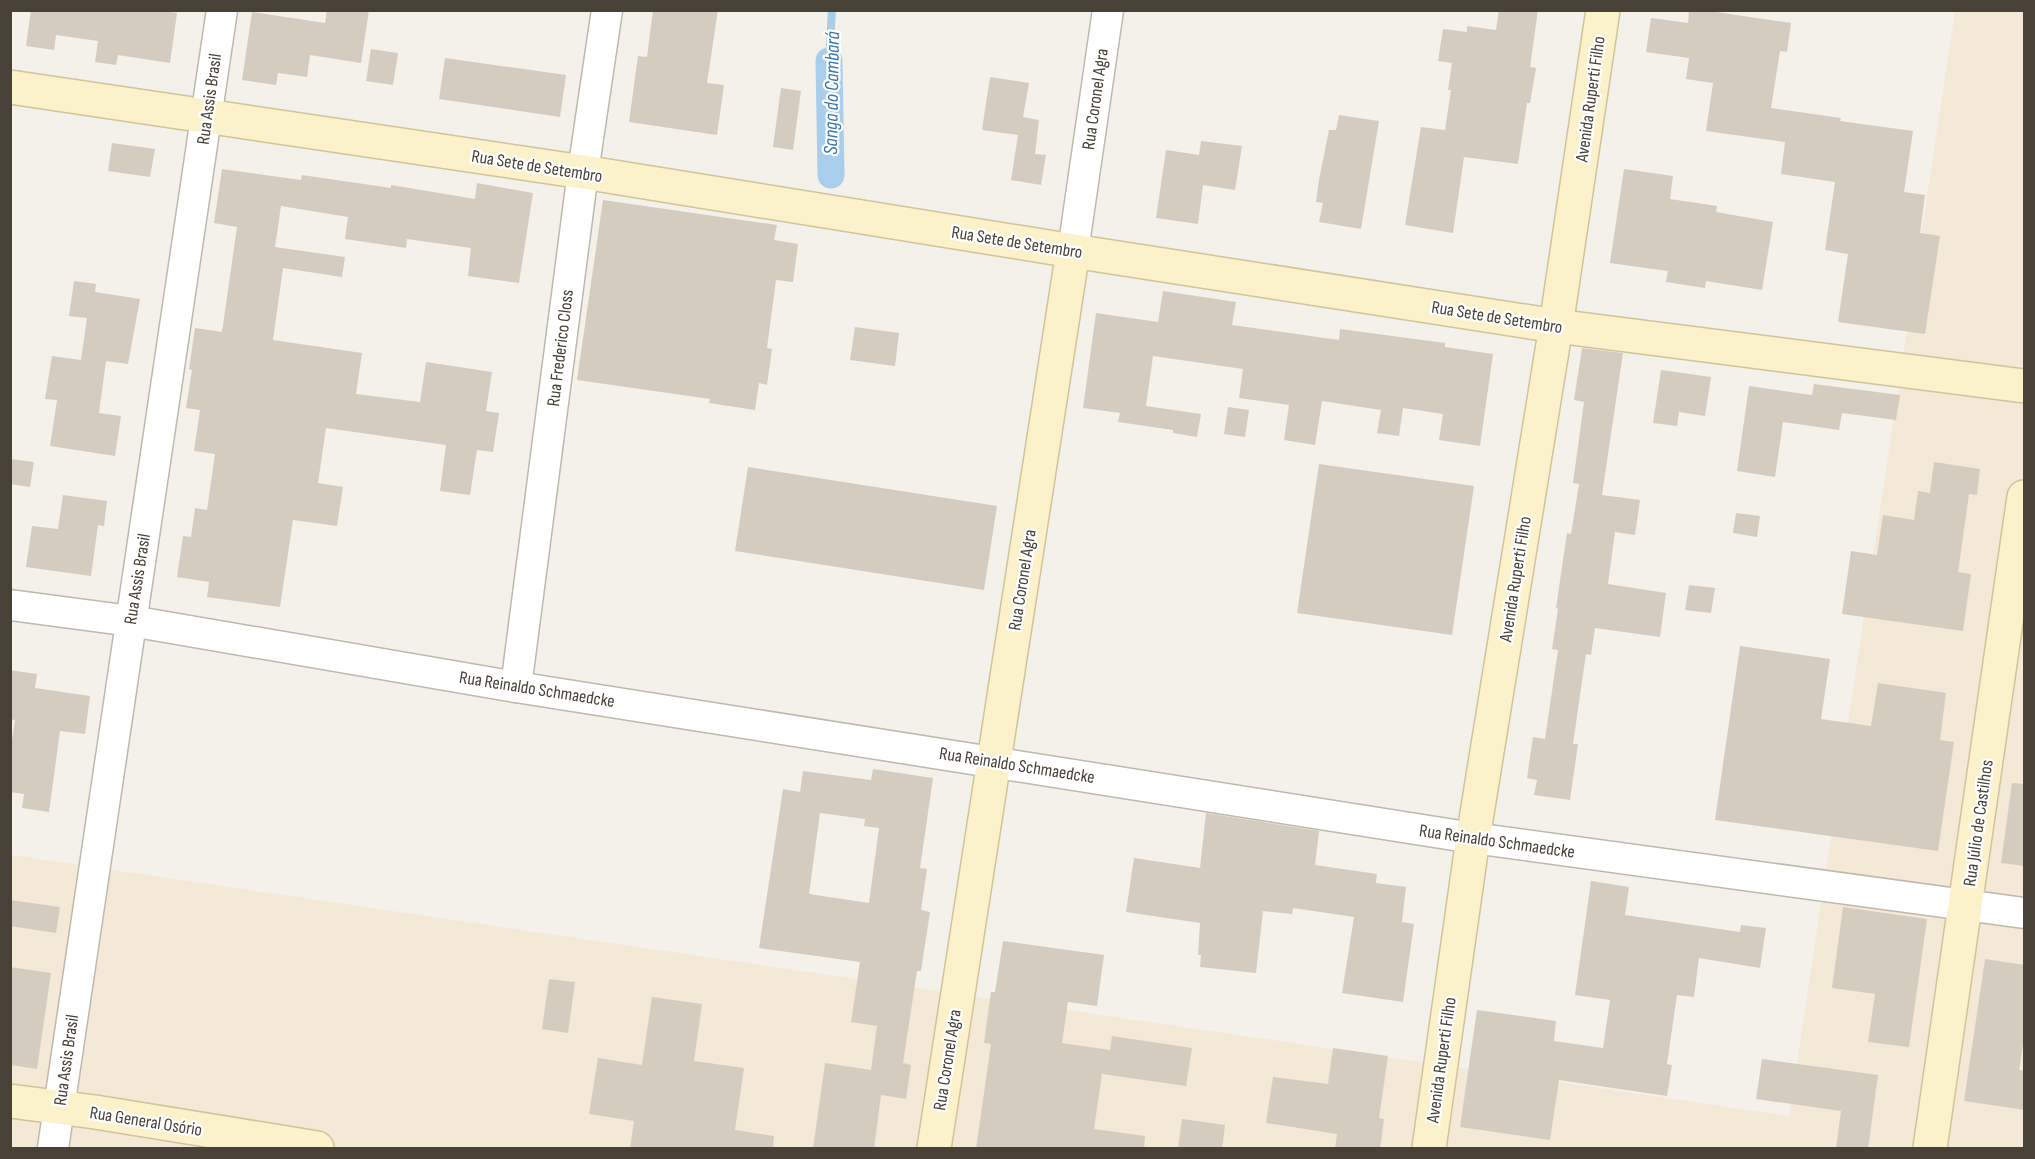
<svg xmlns="http://www.w3.org/2000/svg" width="2035" height="1159" font-family="'Sofia Sans Condensed',sans-serif">
  <style>
    .commercial { fill: #f4e8d6 }
    .lines { fill: none; stroke-linecap: round; stroke-linejoin: round }
    .stream { stroke: #a9ceec; stroke-width: 8 }
    .canal { stroke: #a9ceec; stroke-width: 27 }
    .building { fill: #d4cdbf; fill-rule: evenodd }
    .street-casing { stroke: #beb9ac; stroke-width: 33 }
    .secondary-casing { stroke: #d0c49b; stroke-width: 36 }
    .street { stroke: #fff; stroke-width: 30 }
    .secondary { stroke: #fbf1cb; stroke-width: 33 }
    .labels { text-anchor: middle; stroke-width: 4.5; stroke-linejoin: round; paint-order: stroke }
    .street-label { font-size: 18px; fill: #474138; stroke: #fff }
    .water-label { font-size: 20px; font-style: italic; fill: #3777ac; stroke: #fff }
  </style>
  <rect width="100%" height="100%" fill="#f3f1e9"/>
  <path class="commercial" d="M1955 11H2024V1148H11V855L1789 1116Z"/>
  <g class="lines">
    <path class="stream" d="M829 61 832 10"/>
    <path class="canal" d="M829 61 831 175"/>
  </g>
  <g class="building">
    <path d="M31 10H159L177 13 170 63 118 55 116 65 95 62 98 41 56 35 54 50 26 46Z"/>
    <path d="M327 10H369L361 63 310 55 307 77 278 73 276 85 242 80 252 12 325 23Z"/>
    <path d="M653 10H718L707 83 724 85 717 135 629 122 638 56 647 57Z"/>
    <path d="M1499 10H1538L1530 67 1536 68 1530 103H1527L1518 164 1464 157 1453 233 1405 225 1421 127 1445 130 1451 90H1448L1452 63 1438 61 1443 29 1467 32V26L1496 30Z"/>
    <path d="M1689 10H1703L1791 23 1787 52 1780 51 1771 108 1841 118 1840 121 1913 131 1904 192 1925 195 1920 233 1940 236 1925 334 1838 322 1848 254 1825 250 1835 182 1781 174 1785 142 1706 131 1713 83 1686 79 1689 58 1646 52 1651 18 1688 23Z"/>
    <path d="M371 49 398 53 393 85 366 81Z"/>
    <path d="M445 58 566 75 560 117 439 99Z"/>
    <path d="M990 77 1029 83 1023 117 1039 120 1035 154 1046 155 1041 185 1011 180 1018 135 982 130Z"/>
    <path d="M781 88 801 91 793 150 773 147Z"/>
    <path d="M1339 115 1379 121 1361 229 1319 222 1323 203 1316 202 1319 180 1329 130H1336Z"/>
    <path d="M1201 141 1242 146 1235 190 1203 185 1198 224 1156 218 1166 150 1199 155Z"/>
    <path d="M112 143 155 149 150 177 108 171Z"/>
    <path d="M222 169 301 180 302 175 391 188V185L475 199 477 183 533 193 519 283 468 276 471 248 407 239 406 248 345 239 348 217 281 206 275 247 345 257 342 277 283 268 273 340 362 353 356 394 420 402 426 362 492 372 486 411 499 413 493 452 477 450 470 495 440 491 446 445 326 428 318 483 343 487 337 526 293 520 280 607 207 597 209 582 177 577 183 536 191 537 195 508 207 510 215 454 194 451 200 410 186 408 192 370 189 369 195 328 222 332 237 227 214 223Z"/>
    <path d="M1624 169 1673 176 1670 199 1717 206 1716 212 1773 222 1762 290 1706 281 1705 288 1666 282 1668 271 1610 263Z"/>
    <path d="M603 200 777 225 774 240 798 244 793 282 776 280 767 348 772 349 767 385 759 383 755 410 709 403 710 399 577 380Z"/>
    <path d="M74 281 96 284 95 292 140 299 128 364 106 361 99 413 121 416 115 456 50 446 57 400 45 399 52 356 81 360 87 318 69 316Z"/>
    <path d="M1163 291 1236 302 1232 325 1339 340 1340 329 1445 343V347L1493 354 1480 446 1439 440 1443 414 1403 408 1399 436 1377 433 1381 410 1322 401 1315 445 1284 440 1289 405 1239 398 1243 369 1153 356 1146 406 1201 414 1197 437 1173 433V430L1118 422 1120 413 1083 408 1096 313 1158 322Z"/>
    <path d="M855 327 899 333 895 366 850 360Z"/>
    <path d="M1582 348 1623 353 1602 495 1640 500 1635 535 1615 532 1608 584 1666 593 1660 637 1595 628 1591 655 1586 654 1573 744H1578L1570 800 1534 795 1537 780 1527 778 1533 737 1545 739 1558 650 1552 649 1558 609 1556 608 1567 533 1571 534 1579 484 1573 483 1584 402 1574 400Z"/>
    <path d="M1661 370 1711 377 1705 416 1679 412 1677 426 1653 423Z"/>
    <path d="M1814 384 1900 395 1896 420 1842 413 1839 430 1783 422 1775 477 1737 471 1749 386 1812 395Z"/>
    <path d="M1228 407 1249 410 1245 437 1224 434Z"/>
    <path d="M10 459 34 462 30 487 10 484Z"/>
    <path d="M1934 462 1980 469 1977 495 1969 494 1958 572 1971 574 1963 631 1842 614 1851 551 1877 555 1883 515 1914 520 1918 491 1930 493Z"/>
    <path d="M1319 464 1474 486 1452 635 1297 613Z"/>
    <path d="M748 467 997 506 984 590 735 551Z"/>
    <path d="M63 495 107 501 104 526 98 525 91 576 26 567 32 526 58 529Z"/>
    <path d="M1736 513 1760 516 1757 537 1733 533Z"/>
    <path d="M1689 585 1715 588 1711 613 1685 610Z"/>
    <path d="M1740 646 1830 659 1821 719 1871 726 1878 683 1946 693 1940 740 1954 742 1938 851 1715 820Z"/>
    <path d="M10 670 37 674 35 688 90 696 85 734 60 731 49 812 22 808 24 794 10 792V752L15 720 10 719Z"/>
    <path d="M873 769 933 778 920 868 927 869 921 910 930 912 921 971H917L903 1063 911 1065 906 1099 881 1095 874 1149H813L825 1063 871 1070 877 1026 851 1022 860 962 759 948 783 789 800 792 803 771 871 780ZM820 813 865 819 864 826 879 828 869 903 809 894Z"/>
    <path d="M2012 783 2025 784V866L2001 863Z"/>
    <path d="M1206 813 1319 831 1315 865 1377 874 1376 883 1406 887 1402 922 1414 924 1403 1002 1342 993 1354 917 1293 908 1292 914 1263 911 1256 973 1200 967 1201 955H1198L1200 923 1126 912 1134 858 1200 868Z"/>
    <path d="M1591 881 1629 887 1625 915 1740 932 1741 925 1766 928 1760 968 1699 958 1694 997 1677 995 1667 1064 1672 1065 1667 1096 1559 1080 1550 1140 1460 1127 1477 1010 1556 1021 1554 1041 1603 1048 1610 1000 1575 995Z"/>
    <path d="M10 900 60 907 56 933 10 926Z"/>
    <path d="M1843 907 1927 919 1909 1047 1868 1042 1875 994 1832 988Z"/>
    <path d="M1003 941 1104 955 1097 1006 1068 1002 1062 1043 1110 1050 1112 1036 1192 1048 1186 1086 1102 1074 1094 1129 1145 1136 1144 1149H976L991 1044 984 1043 991 992H995Z"/>
    <path d="M1985 959 2025 965V1031L2019 1070 2025 1071V1110L1964 1101Z"/>
    <path d="M10 967 51 973 37 1069 10 1065Z"/>
    <path d="M549 979 575 982 568 1033 542 1029Z"/>
    <path d="M652 997 702 1004 694 1061 744 1068 735 1130 774 1136 773 1149H630L634 1121 589 1114 598 1058 642 1065Z"/>
    <path d="M1333 1048 1388 1056 1379 1118 1384 1119 1380 1149H1335L1337 1134 1266 1123 1273 1077 1328 1084Z"/>
    <path d="M1762 1059 1878 1075 1868 1149H1836L1841 1111 1756 1099Z"/>
    <path d="M1182 1119 1225 1125 1222 1149H1178Z"/>
  </g>
  <g class="lines">
    <g class="street-casing">
      <g id="street">
        <path d="M1073 251 1108 10"/>
        <path d="M10 605 131 621 516 687 1473 838 2024 913"/>
        <path d="M516 687 583 172 607 10"/>
        <path d="M53 1148 222 10"/>
      </g>
    </g>
    <g class="secondary-casing">
      <g id="secondary">
        <path d="M10 87 583 172 1073 251 1556 326 2024 386"/>
        <path d="M10 1101 95 1112 317 1148"/>
        <path d="M934 1148 1073 251"/>
        <path d="M1429 1148 1473 838 1556 326 1603 10"/>
        <path d="M1930 1148 2024 497"/>
      </g>
    </g>
    <use href="#street" class="street"/>
    <use href="#secondary" class="secondary"/>
  </g>
  <g class="labels">
    <g class="street-label">
      <text transform="translate(209 99) rotate(-82)" y="6">Rua Assis Brasil</text>
      <text transform="translate(1095 99) rotate(-82)" y="6">Rua Coronel Agra</text>
      <text transform="translate(1590 99) rotate(-82)" y="6">Avenida Ruperti Filho</text>
      <text transform="translate(537 166) rotate(9)" y="6">Rua Sete de Setembro</text>
      <text transform="translate(1017 242) rotate(9)" y="6">Rua Sete de Setembro</text>
      <text transform="translate(1497 317) rotate(9)" y="6">Rua Sete de Setembro</text>
      <text transform="translate(560 348) rotate(-83)" y="6">Rua Frederico Closs</text>
      <text transform="translate(137 579) rotate(-81)" y="6">Rua Assis Brasil</text>
      <text transform="translate(1515 579) rotate(-81)" y="6">Avenida Ruperti Filho</text>
      <text transform="translate(1022 580) rotate(-81)" y="6">Rua Coronel Agra</text>
      <text transform="translate(537 689) rotate(9)" y="6">Rua Reinaldo Schmaedcke</text>
      <text transform="translate(1017 765) rotate(9)" y="6">Rua Reinaldo Schmaedcke</text>
      <text transform="translate(1978 823) rotate(-82)" y="6">Rua Júlio de Castilhos</text>
      <text transform="translate(1497 841) rotate(8)" y="6">Rua Reinaldo Schmaedcke</text>
      <text transform="translate(66 1060) rotate(-82)" y="6">Rua Assis Brasil</text>
      <text transform="translate(947 1060) rotate(-81)" y="6">Rua Coronel Agra</text>
      <text transform="translate(1441 1060) rotate(-82)" y="6">Avenida Ruperti Filho</text>
      <text transform="translate(146 1121) rotate(9)" y="6">Rua General Osório</text>
    </g>
    <g class="water-label">
      <text transform="translate(831 93) rotate(-89)" y="7">Sanga do Cambará</text>
    </g>
  </g>
  <rect width="2035" height="1159" fill="none" stroke="#474138" stroke-width="24"/>
</svg>
